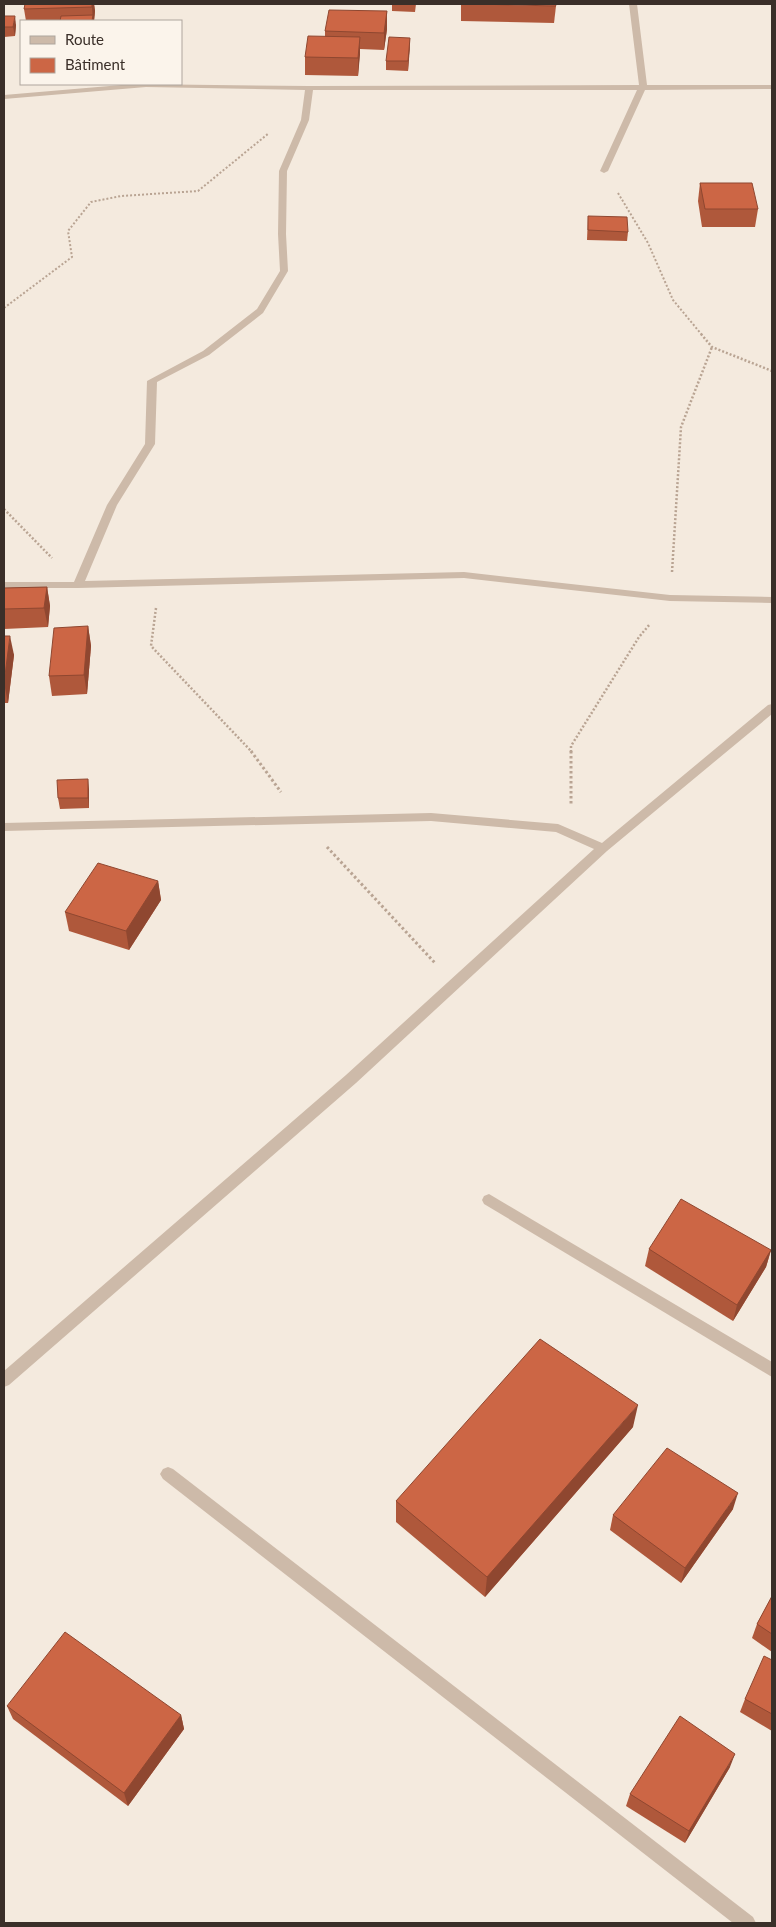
<svg xmlns="http://www.w3.org/2000/svg" width="776" height="1927" font-family="Lato,sans-serif">
  <style>
    .lines { fill: none; stroke-linecap: round; stroke-linejoin: round }
    .path-far2 { stroke: #b9a493; stroke-width: 2; stroke-dasharray: 2 2; stroke-linecap: butt }
    .path-far1 { stroke: #b9a493; stroke-width: 2.5; stroke-dasharray: 2 2; stroke-linecap: butt }
    .path { stroke: #b9a493; stroke-width: 3; stroke-dasharray: 2.5 2.5; stroke-linecap: butt }
    .street { fill: #cdbaa9; fill-rule: evenodd }
    .wall { fill: #af583b }
    .shaded-wall { fill: #8f4730 }
    .building { fill: #cc6645; stroke: #8f4730 }
  </style>
  <rect width="100%" height="100%" fill="#f4eade"/>
  <g class="lines">
    <g class="path-far2">
      <path d="M618 193 648 243 673 300 702 335"/>
      <path d="M4 308 72 257 68 231 91 202 121 196 198 191 269 133"/>
    </g>
    <g class="path-far1">
      <path d="M701 334 712 347 772 371"/>
      <path d="M4 509 52 558"/>
      <path d="M672 572 681 427 712 347"/>
      <path d="M156 608 151 646 252 752"/>
      <path d="M571 752V746L639 637 650 624"/>
    </g>
    <g class="path">
      <path d="M251 751 281 792"/>
      <path d="M571 751V804"/>
      <path d="M327 847 435 963"/>
    </g>
    <g class="street">
      <path d="M629 4H637L647 85H772V89L645 90 608 171 604 173 600 171 637 90H313L309 120 287 171 286 234 288 271 263 313 209 355 157 382 155 444 117 505 85 581 464 572 670 595 772 597V603L670 601 464 578 78 588H4V582H74L107 505 145 444 147 381 203 351 257 309 280 271 278 234 279 171 301 120 305 90 146 87 4 99V95L133 84 309 86 639 85Z"/>
      <path d="M772 704V714L607 851 356 1083 9 1385 4 1387V1371L346 1075 594 849 556 832 431 821 4 831V823L431 813 558 824 602 843 768 705Z"/>
      <path d="M489 1194 772 1362V1377L484 1204 482 1200 484 1196Z"/>
      <path d="M168 1467 173 1469 753 1917 756 1923H733L163 1479 160 1474 163 1469Z"/>
    </g>
  </g>
  <g class="wall">
    <path d="M25 4H94L95 11 94 21H26L24 9Z"/>
    <path d="M392 4H416L415 12 392 11Z"/>
    <path d="M461 4 556 6 554 23 461 21Z"/>
    <path d="M387 11V29L384 50 360 49 358 76 305 75V57L325 37V31Z"/>
    <path d="M4 16 16 25 15 36 4 37Z"/>
    <path d="M410 38 408 71 386 70V61Z"/>
    <path d="M700 183 758 209 755 227H702L698 201Z"/>
    <path d="M588 216 628 232 627 241 587 240Z"/>
    <path d="M47 587 50 606 48 627 4 629V588Z"/>
    <path d="M88 626 91 646 87 694 52 696 49 676Z"/>
    <path d="M4 636 14 655 8 703H4Z"/>
    <path d="M89 789V808L60 809 58 798Z"/>
    <path d="M158 881 161 900 129 950 69 931 65 912Z"/>
    <path d="M649 1249 771 1250 766 1267 733 1321 645 1266Z"/>
    <path d="M633 1427 485 1597 396 1522V1501Z"/>
    <path d="M733 1509 681 1583 610 1530 613 1515Z"/>
    <path d="M772 1596V1652L752 1638 757 1624Z"/>
    <path d="M772 1660V1731L740 1712 745 1699Z"/>
    <path d="M7 1706 181 1715 184 1729 128 1806 13 1719Z"/>
    <path d="M730 1767 685 1843 626 1806 630 1794Z"/>
  </g>
  <g class="shaded-wall">
    <path d="M92 4H94L95 11 94 21H93L92 7Z"/>
    <path d="M387 11V29L384 50V33Z"/>
    <path d="M15 16 16 25 15 36 13 27Z"/>
    <path d="M360 37V55L358 76V58Z"/>
    <path d="M410 38V47L408 71V61Z"/>
    <path d="M47 587 50 606 48 627 44 608Z"/>
    <path d="M88 626 91 646 87 694 84 675Z"/>
    <path d="M10 636 14 655 8 703 4 683Z"/>
    <path d="M88 779 89 789V808L88 798Z"/>
    <path d="M158 881 161 900 129 950 126 931Z"/>
    <path d="M771 1250 766 1267 733 1321 737 1305Z"/>
    <path d="M638 1405 633 1427 485 1597 487 1577Z"/>
    <path d="M738 1493 733 1509 681 1583 685 1568Z"/>
    <path d="M181 1715 184 1729 128 1806 124 1793Z"/>
    <path d="M735 1754 730 1767 685 1843 689 1831Z"/>
  </g>
  <g class="building">
    <path d="M25 4H92V7L24 9Z"/>
    <path d="M474 4H555L556 6Z"/>
    <path d="M329 10 387 11 384 33 325 31Z"/>
    <path d="M93 15 92 21H60L61 16Z"/>
    <path d="M4 16H15L13 27H4Z"/>
    <path d="M308 36 360 37 358 58 305 57Z"/>
    <path d="M389 37 410 38 408 61H386Z"/>
    <path d="M700 183H752L758 209H705Z"/>
    <path d="M588 216 627 217 628 232 588 230Z"/>
    <path d="M47 587 44 608 4 609V588Z"/>
    <path d="M88 626 84 675 49 676 54 628Z"/>
    <path d="M4 636H10L4 683Z"/>
    <path d="M88 779V798H58L57 780Z"/>
    <path d="M98 863 158 881 126 931 65 912Z"/>
    <path d="M681 1199 771 1250 737 1305 649 1249Z"/>
    <path d="M540 1339 638 1405 487 1577 396 1501Z"/>
    <path d="M667 1448 738 1493 685 1568 613 1515Z"/>
    <path d="M772 1596V1634L757 1624Z"/>
    <path d="M65 1632 181 1715 124 1793 7 1706Z"/>
    <path d="M764 1656 772 1660V1714L745 1699Z"/>
    <path d="M680 1716 735 1754 689 1831 630 1794Z"/>
  </g>
  <rect width="776" height="1927" fill="none" stroke="#3a2f29" stroke-width="10"/>
  <rect x="20" y="20" width="162" height="65" fill="#fbf4eb" stroke="#aea59d"/>
  <rect x="30" y="36" width="25" height="8" fill="#cdbaa9" stroke="#aea59d"/>
  <text x="65" y="45" font-size="15" fill="#3a2f29">Route</text>
  <rect x="30" y="58" width="25" height="15" fill="#cc6645" stroke="#aea59d"/>
  <text x="65" y="70" font-size="15" fill="#3a2f29">Bâtiment</text>
</svg>
